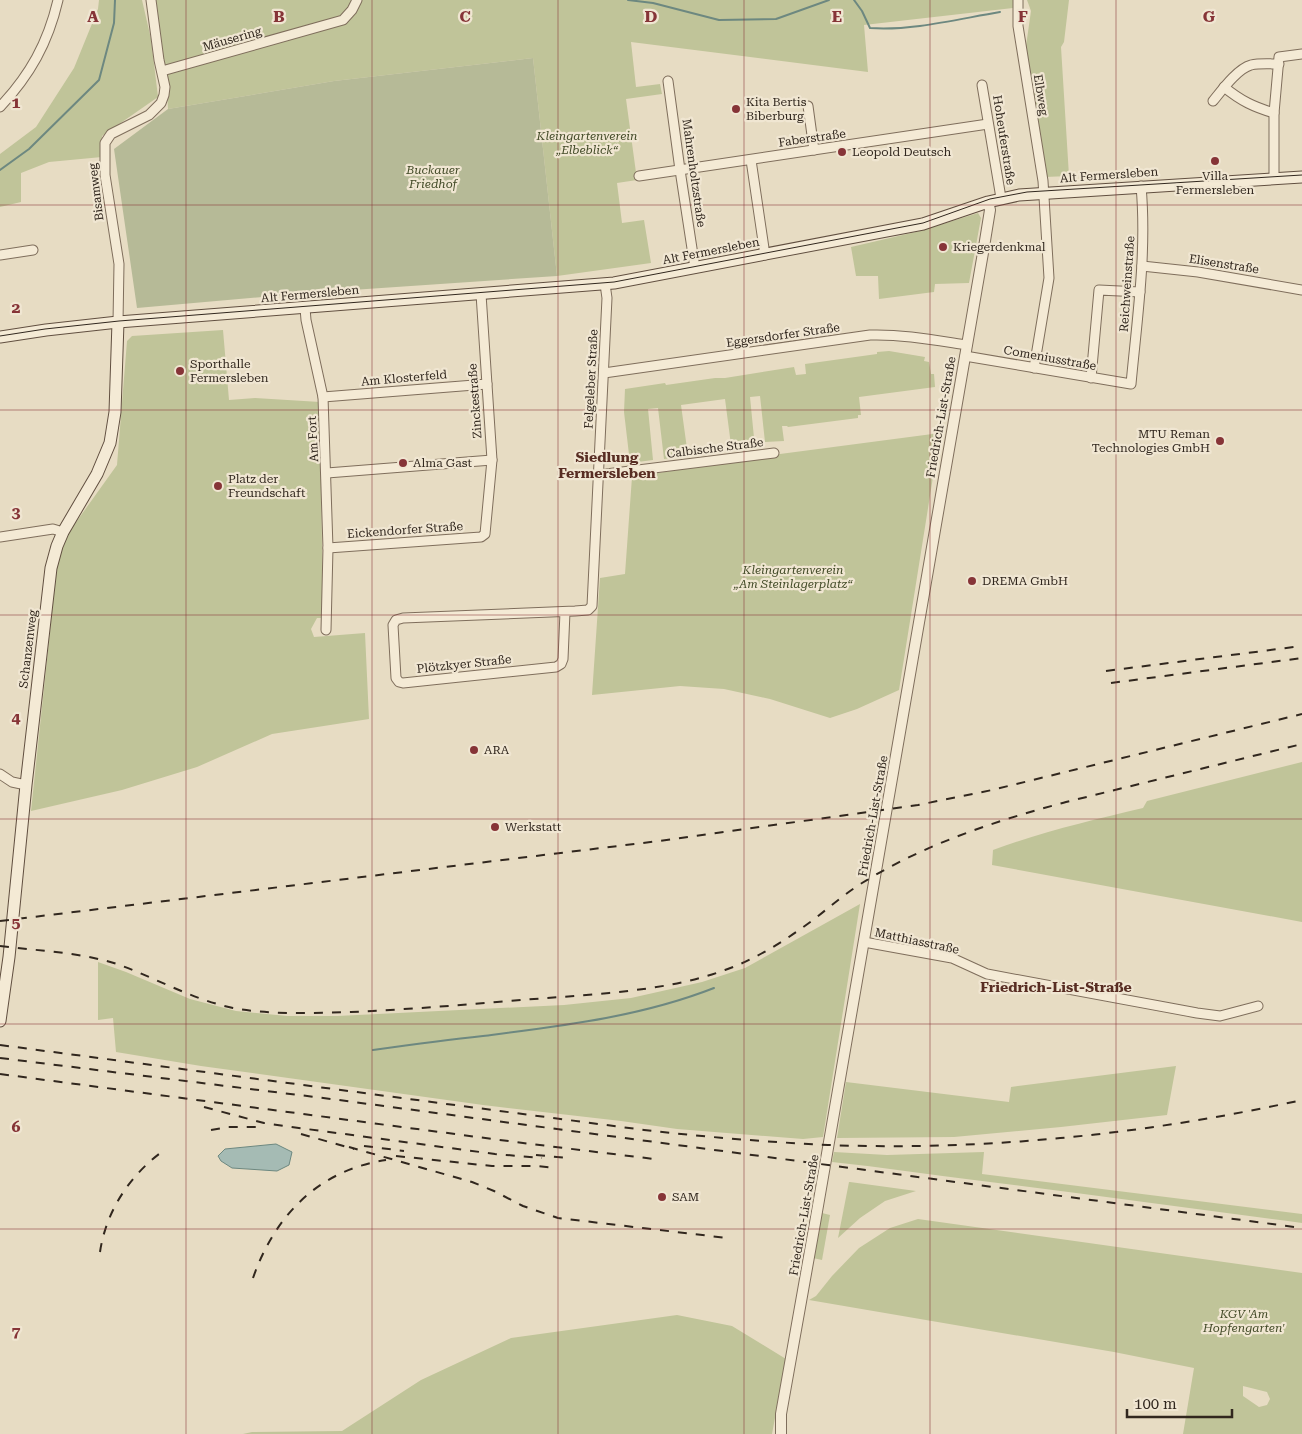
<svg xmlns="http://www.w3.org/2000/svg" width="1302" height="1434" font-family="'Roboto Serif',serif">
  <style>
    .green { fill: #c0c499; fill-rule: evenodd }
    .cemetery { fill: #b6ba97 }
    .water { fill: #a5bbb4; stroke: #6d8880 }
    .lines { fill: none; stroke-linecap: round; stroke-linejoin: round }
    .stream { stroke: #6d8880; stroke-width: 2 }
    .minor-casing { stroke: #7f6e5c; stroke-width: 11 }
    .tertiary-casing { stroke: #7f6e5c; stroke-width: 12 }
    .secondary-casing { stroke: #614f40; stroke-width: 13 }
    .minor { stroke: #f4ead5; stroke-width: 9 }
    .tertiary { stroke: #f4ead5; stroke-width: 10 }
    .secondary { stroke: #f4ead5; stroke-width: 11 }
    .tram { stroke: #31271e; stroke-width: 1 }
    .rail { stroke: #31271e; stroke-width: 2; stroke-dasharray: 9 9; stroke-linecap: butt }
    .grid { fill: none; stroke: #863437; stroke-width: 1; stroke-opacity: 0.55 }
    .poi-dot { fill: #863437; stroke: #f0e6d2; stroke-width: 2 }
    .labels { text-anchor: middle; stroke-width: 4.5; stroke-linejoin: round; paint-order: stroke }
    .street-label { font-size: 12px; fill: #31271e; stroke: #f0e6d2 }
    .poi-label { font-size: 12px; fill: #31271e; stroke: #f0e6d2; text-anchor: start }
    .park-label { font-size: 12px; font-style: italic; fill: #434b28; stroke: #f0e6d2 }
    .neighbourhood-label { font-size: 14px; font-weight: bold; fill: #582d23; stroke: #f0e6d2 }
    .grid-label { font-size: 16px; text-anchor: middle; font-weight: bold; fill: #863437; stroke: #f0e6d2; stroke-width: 4.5; stroke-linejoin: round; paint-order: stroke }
  </style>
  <rect width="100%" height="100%" fill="#e7dcc3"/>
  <g class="green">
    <path d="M99 0H142L151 39 158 97 102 136V157L49 162 21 173V202L0 207V154L36 127 74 68 98 9Z"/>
    <path d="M152 0H1013V8L864 25 868 72 631 42 636 87 660 84 662 94 626 99 637 180 617 183 622 223 644 220 651 263 557 276 533 58 334 81 168 109 166 71Z"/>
    <path d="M1027 0H1069L1064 42 1061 47 1069 176 1045 177 1026 46 1031 11Z"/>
    <path d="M978 213 981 218 969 283 935 284 934 292 879 299 878 276H856L851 247 920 231Z"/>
    <path d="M223 330 229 400 255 398 320 402 323 618H317L311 629 314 637 365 633 369 719 272 734 197 767 122 790 31 811 57 565 65 540 69 532 117 465 127 341 132 336Z"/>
    <path d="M889 351 925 357 924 361 929 362 931 374H934L935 387 859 397 861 415H858V418L788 427 787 426H782L784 441 765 442 760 396 750 397 755 448 740 450 739 445H731L725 399 681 405 688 456 664 459 658 408 648 409 653 460 630 463 624 412 625 389 665 383 666 385 715 378H725L794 367 796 375 806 374 805 364 877 354V352Z"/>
    <path d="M940 433 899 690 857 709 830 718 770 699 724 689 680 686 592 695 600 578 625 574 632 477 780 454Z"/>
    <path d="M1302 762V922L992 865 993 850C1042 832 1092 820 1143 808L1147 801Z"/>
    <path d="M860 904 823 1137 803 1139 677 1129 621 1121 483 1105 201 1066 116 1052 113 1018 98 1020V962L126 972 190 999 236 1011 287 1016H337L564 1005 631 998 702 982 745 968Z"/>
    <path d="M1176 1066 1167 1115 1061 1127 954 1137 837 1138 846 1082 1009 1102 1011 1087Z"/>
    <path d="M834 1152 887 1155 984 1152 982 1174 1302 1214V1223C1195 1209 1089 1194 982 1181 932 1175 882 1167 832 1162Z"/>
    <path d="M849 1182H850L916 1191 885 1201 860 1218 838 1238Z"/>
    <path d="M822 1213 830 1215 822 1260 813 1258Z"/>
    <path d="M918 1219 1302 1273V1434H1183L1194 1368 1114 1352 809 1300 816 1296 832 1276 859 1248 890 1228ZM1243 1386 1267 1392 1270 1399 1267 1405 1259 1407 1243 1396Z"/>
    <path d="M677 1315 732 1326 786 1359 772 1434H243L252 1432 342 1431 421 1380 511 1338Z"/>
  </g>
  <path class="cemetery" d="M533 58 557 276 308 293 137 308 114 149 168 109 334 81Z"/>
  <path class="water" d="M276 1144 292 1152 289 1165 277 1171 232 1168 221 1161 218 1156 225 1149Z"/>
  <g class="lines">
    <g class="stream">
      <path d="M628 0 653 3 719 20 776 19 829 0"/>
      <path d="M854 0 862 11 870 28C912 31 958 19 1000 12"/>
      <path d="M0 170 29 149 99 80 114 23 115 0"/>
      <path d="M373 1050C409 1045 446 1040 483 1036 561 1026 640 1017 714 988"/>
    </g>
    <g class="minor-casing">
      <g id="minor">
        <path d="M1018 0V26L1043 181 1049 278 1034 368"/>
        <path d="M162 71 343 20 352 10 357 0"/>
        <path d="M668 81 680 170 695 268"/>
        <path d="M982 85 1001 198"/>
        <path d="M1224 87C1241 101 1254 107 1274 113"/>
        <path d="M1213 101C1222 90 1237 69 1251 65 1260 63 1270 64 1279 64"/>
        <path d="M808 106 814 150"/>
        <path d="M0 107C30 75 48 43 58 0"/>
        <path d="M751 160 765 255"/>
        <path d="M639 176 988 124"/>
        <path d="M1274 178V113L1279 57 1302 54"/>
        <path d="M0 255 33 250"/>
        <path d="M1142 266 1198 272 1302 290"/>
        <path d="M305 308 306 320 323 397 328 548 326 630"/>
        <path d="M118 322 119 264 105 175V143L111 134 149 115 161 103 164 95 165 87 159 60 151 0"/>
        <path d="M965 356 1131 384C1137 319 1147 252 1141 186"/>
        <path d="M604 373 870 335C902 334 934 340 967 345"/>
        <path d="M1091 378 1099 290 1140 292"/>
        <path d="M323 397 487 384"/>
        <path d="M327 473 492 460"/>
        <path d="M598 475 774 453"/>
        <path d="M0 537 53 529 63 532"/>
        <path d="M328 548 481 537 485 534 492 460 481 294"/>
        <path d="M565 612 563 659 561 664 556 667 403 683 399 682 396 678 393 625 396 620 403 618 575 611 588 610 592 606 607 298 605 284"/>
        <path d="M0 774 12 782 26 785"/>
        <path d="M864 942 952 958 987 974 1197 1013 1220 1016 1258 1006"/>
      </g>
    </g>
    <g class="tertiary-casing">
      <path id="tertiary" d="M781 1434V1414L815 1223 984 247 990 210 988 202"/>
    </g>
    <g class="secondary-casing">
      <g id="secondary">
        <path d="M0 337 46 330 118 322 614 283 923 224 988 202 1019 195 1302 177"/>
        <path d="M0 1021 9 957 26 785 51 568 57 546 63 532 97 474 110 443 115 412 118 322"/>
      </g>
    </g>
    <use href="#minor" class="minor"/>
    <use href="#tertiary" class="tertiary"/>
    <use href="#secondary" class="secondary"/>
    <path class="tram" d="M0 336 45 329 119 321 614 282 923 223 990 199 1027 192 1302 175"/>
    <g class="rail">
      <path d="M1106 671 1302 646"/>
      <path d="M1111 683 1302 658"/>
      <path d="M0 921 659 841 918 805 992 790 1302 714"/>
      <path d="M0 946C39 951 79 952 117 964 156 978 191 999 233 1008 271 1015 312 1013 351 1012 399 1010 448 1006 497 1002 531 999 564 997 598 994 641 990 684 985 725 970 759 958 789 938 817 917 832 905 846 893 862 883 925 844 995 821 1066 802L1302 744"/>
      <path d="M0 1045 644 1130C705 1137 767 1142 828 1145 987 1151 1147 1134 1302 1100"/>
      <path d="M0 1058 331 1099 1302 1228"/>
      <path d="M0 1074 523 1143 654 1159"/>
      <path d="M204 1107 264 1123 284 1126 495 1154 542 1158"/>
      <path d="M211 1130 228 1127H258"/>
      <path d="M301 1134 354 1149"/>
      <path d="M364 1146 404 1151"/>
      <path d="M349 1147 472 1182 494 1191 523 1206 558 1218 727 1238"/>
      <path d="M536 1155 568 1158"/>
      <path d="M396 1156 492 1166H536L556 1168"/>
      <path d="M100 1252C106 1211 130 1175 163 1151"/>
      <path d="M253 1278C275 1215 319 1170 386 1160"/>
    </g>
  </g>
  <path class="grid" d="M186 0V1434M372 0V1434M558 0V1434M744 0V1434M930 0V1434M1116 0V1434M0 205H1302M0 410H1302M0 615H1302M0 819H1302M0 1024H1302M0 1229H1302"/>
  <g class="poi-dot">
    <circle cx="736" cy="109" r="5"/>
    <circle cx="842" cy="152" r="5"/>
    <circle cx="1215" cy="161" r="5"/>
    <circle cx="943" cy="247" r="5"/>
    <circle cx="180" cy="371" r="5"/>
    <circle cx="1220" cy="441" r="5"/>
    <circle cx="403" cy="463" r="5"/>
    <circle cx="218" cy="486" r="5"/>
    <circle cx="972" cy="581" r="5"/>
    <circle cx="474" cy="750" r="5"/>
    <circle cx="495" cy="827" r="5"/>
    <circle cx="662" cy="1197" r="5"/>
  </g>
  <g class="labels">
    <g class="street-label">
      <text transform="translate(232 39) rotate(-16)" y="4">Mäusering</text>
      <text transform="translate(1041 95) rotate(81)" y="4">Elbweg</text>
      <text transform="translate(812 138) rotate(-8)" y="4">Faberstraße</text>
      <text transform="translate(1004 140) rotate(81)" y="4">Hoheuferstraße</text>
      <text transform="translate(694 173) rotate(82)" y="4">Mahrenholtzstraße</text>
      <text transform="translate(1109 175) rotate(-4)" y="4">Alt Fermersleben</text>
      <text transform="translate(96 192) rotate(-97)" y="4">Bisamweg</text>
      <text transform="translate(711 251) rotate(-11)" y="4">Alt Fermersleben</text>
      <text transform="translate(1224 264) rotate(9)" y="4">Elisenstraße</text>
      <text transform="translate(1127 284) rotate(-86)" y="4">Reichweinstraße</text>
      <text transform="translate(310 294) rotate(-5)" y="4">Alt Fermersleben</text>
      <text transform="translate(783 335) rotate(-8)" y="4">Eggersdorfer Straße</text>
      <text transform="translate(1050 358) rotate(10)" y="4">Comeniusstraße</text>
      <text transform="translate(404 378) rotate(-5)" y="4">Am Klosterfeld</text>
      <text transform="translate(591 379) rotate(-87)" y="4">Felgeleber Straße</text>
      <text transform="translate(475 401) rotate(-94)" y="4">Zinckestraße</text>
      <text transform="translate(941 417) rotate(-80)" y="4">Friedrich-List-Straße</text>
      <text transform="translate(313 439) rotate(-93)" y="4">Am Fort</text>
      <text transform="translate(715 448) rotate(-7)" y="4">Calbische Straße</text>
      <text transform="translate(405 530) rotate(-4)" y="4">Eickendorfer Straße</text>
      <text transform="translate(28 649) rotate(-83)" y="4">Schanzenweg</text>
      <text transform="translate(464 664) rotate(-6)" y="4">Plötzkyer Straße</text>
      <text transform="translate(873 816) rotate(-80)" y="4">Friedrich-List-Straße</text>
      <text transform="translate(917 941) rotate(12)" y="4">Matthiasstraße</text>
      <text transform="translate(804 1215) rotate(-80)" y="4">Friedrich-List-Straße</text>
    </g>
    <g class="poi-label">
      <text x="746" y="106">Kita Bertis<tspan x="746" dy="14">Biberburg</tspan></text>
      <text x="852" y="156">Leopold Deutsch</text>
      <text x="1215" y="180" text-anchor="middle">Villa<tspan x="1215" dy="14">Fermersleben</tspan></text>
      <text x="953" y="251">Kriegerdenkmal</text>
      <text x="190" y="368">Sporthalle<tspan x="190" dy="14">Fermersleben</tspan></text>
      <text x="1210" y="438" text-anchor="end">MTU Reman<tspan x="1210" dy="14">Technologies GmbH</tspan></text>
      <text x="413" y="467">Alma Gast</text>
      <text x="228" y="483">Platz der<tspan x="228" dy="14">Freundschaft</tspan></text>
      <text x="982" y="585">DREMA GmbH</text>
      <text x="484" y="754">ARA</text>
      <text x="505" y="831">Werkstatt</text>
      <text x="672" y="1201">SAM</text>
    </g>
    <g class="park-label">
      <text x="587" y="140">Kleingartenverein<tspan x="587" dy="14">„Elbeblick“</tspan></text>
      <text x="433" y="174">Buckauer<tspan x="433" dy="14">Friedhof</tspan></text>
      <text x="793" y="574">Kleingartenverein<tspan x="793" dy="14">„Am Steinlagerplatz“</tspan></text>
      <text x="1244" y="1318">KGV 'Am<tspan x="1244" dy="14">Hopfengarten'</tspan></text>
    </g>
    <g class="neighbourhood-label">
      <text x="607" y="462">Siedlung<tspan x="607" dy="16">Fermersleben</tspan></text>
      <text x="1056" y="992">Friedrich-List-Straße</text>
    </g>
  </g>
  <g class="grid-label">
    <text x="93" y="22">A</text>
    <text x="279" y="22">B</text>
    <text x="465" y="22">C</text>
    <text x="651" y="22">D</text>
    <text x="837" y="22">E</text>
    <text x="1023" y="22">F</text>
    <text x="1209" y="22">G</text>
    <text x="16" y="108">1</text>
    <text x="16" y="313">2</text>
    <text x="16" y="518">3</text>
    <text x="16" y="723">4</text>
    <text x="16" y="928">5</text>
    <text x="16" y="1132">6</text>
    <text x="16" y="1337">7</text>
  </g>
  <path d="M1127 1409v8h105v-8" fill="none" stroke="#31271e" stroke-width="2.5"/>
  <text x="1134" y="1409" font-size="15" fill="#31271e" stroke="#f0e6d2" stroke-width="4" paint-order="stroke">100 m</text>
</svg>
